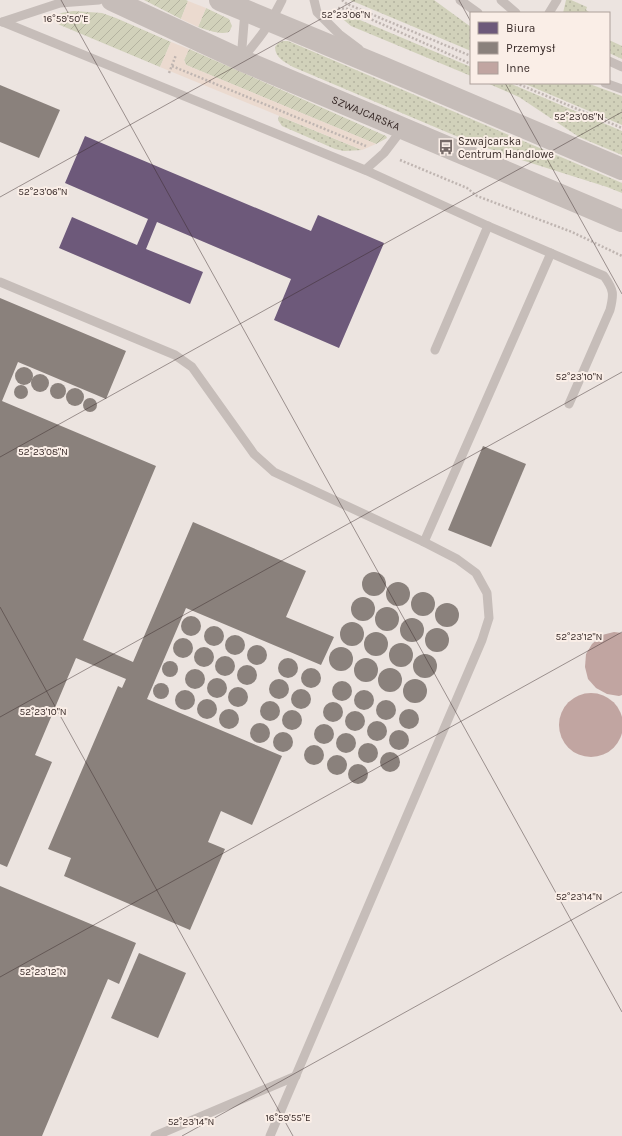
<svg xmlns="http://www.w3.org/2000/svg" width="622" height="1136" font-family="Karla,sans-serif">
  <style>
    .grass { fill: url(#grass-dots) }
    .garden { fill: url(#garden-furrows) }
    .plaza { fill: #ebdacf }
    .offices { fill: #6d597a }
    .industry { fill: #8a817c }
    .building { fill: #c1a5a1 }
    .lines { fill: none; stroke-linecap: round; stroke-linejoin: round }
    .path { stroke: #bfb5b1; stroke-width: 2.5; stroke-dasharray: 2 2; stroke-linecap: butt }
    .service { stroke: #c6bdb9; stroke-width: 9 }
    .tertiary { stroke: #c6bdb9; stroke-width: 22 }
    .ticks { fill: none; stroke: #372927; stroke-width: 1; stroke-opacity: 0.45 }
    .labels { text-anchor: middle; stroke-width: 4; stroke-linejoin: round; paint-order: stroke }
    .street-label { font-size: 11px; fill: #372927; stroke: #faeee7 }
    .poi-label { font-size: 11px; fill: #372927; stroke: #faeee7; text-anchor: start }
    .ticks-label { font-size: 10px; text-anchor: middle; fill: #372927; stroke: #faeee7; stroke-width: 4; stroke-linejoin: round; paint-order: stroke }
  </style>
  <defs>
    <pattern id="grass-dots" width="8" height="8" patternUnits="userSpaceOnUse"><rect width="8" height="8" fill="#d1d1ba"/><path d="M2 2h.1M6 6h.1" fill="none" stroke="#b4b3a0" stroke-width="1.8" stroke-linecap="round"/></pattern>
    <pattern id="garden-furrows" width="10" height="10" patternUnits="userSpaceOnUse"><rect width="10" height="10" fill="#d1d1ba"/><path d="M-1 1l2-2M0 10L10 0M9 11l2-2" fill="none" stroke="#b4b3a0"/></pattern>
  </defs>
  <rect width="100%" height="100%" fill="#ece4e0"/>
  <g class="grass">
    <path d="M350 0H434L471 27V51Z"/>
    <path d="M566 0H571L587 7 586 10 589 12 588 13H563Z"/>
    <path d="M338 15H345L353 17 471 67V76L351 26Z"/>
    <path d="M609 40 622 46V59L609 53Z"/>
    <path d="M283 41H288L622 183V193L607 187 506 155 463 139 293 67C285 62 275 58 275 47L278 43Z"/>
    <path d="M487 83H509L622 131V155L579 137 519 97Z"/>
    <path d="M523 83H587L622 96V125Z"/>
    <path d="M279 116 362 150 344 151 335 149 282 126 278 120Z"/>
  </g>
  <g class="garden">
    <path d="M144 0H186L188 1 181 19Z"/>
    <path d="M206 8 229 19 232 26 229 32C219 35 208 30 198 27Z"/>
    <path d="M74 11 102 13 116 18 171 42 160 67 60 25 55 22 54 19C57 12 67 12 74 11Z"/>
    <path d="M189 49 386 136 387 138 376 144 186 65 184 60Z"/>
  </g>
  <g class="plaza">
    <path d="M188 1 206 8 198 27 181 19Z"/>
    <path d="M171 42 189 49 184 60 186 65 376 144 362 150 160 67Z"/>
  </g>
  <path class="offices" d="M85 136 311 231 318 215 384 243 339 348 274 320 291 279 157 222 146 249 203 272 190 304 59 248 72 217 137 245 148 219 65 183Z"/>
  <g class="industry">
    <path d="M0 85 60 110 39 158 0 142Z"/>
    <path d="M0 298 126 351 106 399 18 362 2 401 156 466 83 640 133 662 193 522 306 571 286 617 334 637 321 665 186 608 147 699 282 756 252 825 221 811 208 842 225 849 190 930 64 876 71 858 48 849 118 686 122 688 126 679 76 658 35 755 52 762 7 867 0 864Z"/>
    <circle cx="24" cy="376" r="9"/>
    <circle cx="40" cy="383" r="9"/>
    <circle cx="58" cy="391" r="8"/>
    <circle cx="21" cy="392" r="7"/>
    <circle cx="75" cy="397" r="9"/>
    <circle cx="90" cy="405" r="7"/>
    <path d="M483 446 526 464 491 547 448 530Z"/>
    <circle cx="374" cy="584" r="12"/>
    <circle cx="398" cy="594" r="12"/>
    <circle cx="423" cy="604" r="12"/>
    <circle cx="363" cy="609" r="12"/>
    <circle cx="447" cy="615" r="12"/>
    <circle cx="387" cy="619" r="12"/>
    <circle cx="191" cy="626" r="10"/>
    <circle cx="412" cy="630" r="12"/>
    <circle cx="352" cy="634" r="12"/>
    <circle cx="214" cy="636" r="10"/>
    <circle cx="437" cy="640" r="12"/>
    <circle cx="376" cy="644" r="12"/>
    <circle cx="235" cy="645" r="10"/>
    <circle cx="183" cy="648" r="10"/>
    <circle cx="401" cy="655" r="12"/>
    <circle cx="257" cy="655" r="10"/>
    <circle cx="341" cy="659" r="12"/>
    <circle cx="204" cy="657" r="10"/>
    <circle cx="425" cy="666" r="12"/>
    <circle cx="225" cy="666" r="10"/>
    <circle cx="366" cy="670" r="12"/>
    <circle cx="288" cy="668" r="10"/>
    <circle cx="170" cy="669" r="8"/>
    <circle cx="247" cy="675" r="10"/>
    <circle cx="390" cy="680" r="12"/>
    <circle cx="311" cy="678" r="10"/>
    <circle cx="195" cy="679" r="10"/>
    <circle cx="217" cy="688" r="10"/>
    <circle cx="415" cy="691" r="12"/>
    <circle cx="279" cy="689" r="10"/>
    <circle cx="342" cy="691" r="10"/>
    <circle cx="161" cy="691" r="8"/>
    <circle cx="238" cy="697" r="10"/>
    <circle cx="301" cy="699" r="10"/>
    <circle cx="364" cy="700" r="10"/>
    <circle cx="185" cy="700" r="10"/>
    <circle cx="207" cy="709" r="10"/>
    <circle cx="386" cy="710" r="10"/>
    <circle cx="270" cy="711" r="10"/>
    <circle cx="333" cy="712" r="10"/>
    <circle cx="229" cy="719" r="10"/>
    <circle cx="409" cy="719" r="10"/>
    <circle cx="292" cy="720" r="10"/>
    <circle cx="355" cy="721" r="10"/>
    <circle cx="377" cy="731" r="10"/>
    <circle cx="260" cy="733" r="10"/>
    <circle cx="324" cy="734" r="10"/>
    <circle cx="399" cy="740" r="10"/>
    <circle cx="283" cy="742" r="10"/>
    <circle cx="346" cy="743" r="10"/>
    <circle cx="368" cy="753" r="10"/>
    <circle cx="314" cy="755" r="10"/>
    <circle cx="390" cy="762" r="10"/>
    <circle cx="337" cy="765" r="10"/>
    <circle cx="358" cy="774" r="10"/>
    <path d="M0 886 136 943 119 984 108 979 42 1136H0Z"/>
    <path d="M139 953 186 973 158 1038 111 1018Z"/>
  </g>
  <g class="building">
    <path d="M614 632 622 633V695L619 696 607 694 596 688 588 679 585 667 586 654 592 644 602 635Z"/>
    <circle cx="591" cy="725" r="32"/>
  </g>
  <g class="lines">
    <g class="path">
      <path d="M342 0 347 4 471 56"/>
      <path d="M338 8 348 9 471 64"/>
      <path d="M172 66 366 146"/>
      <path d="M169 73 176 55"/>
      <path d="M516 83 622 128"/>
      <path d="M400 160 467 188 477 196 572 232 622 256"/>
    </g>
    <g class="service">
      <path d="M314 0 317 12 339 34 359 49"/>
      <path d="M460 0 478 13"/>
      <path d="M501 0 516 13"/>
      <path d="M549 13 557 0"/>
      <path d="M2 22 60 3 99 0"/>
      <path d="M3 22 365 170 488 226 604 276C614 290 614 294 610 310L569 404"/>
      <path d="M241 60C259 39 270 25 282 0"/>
      <path d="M241 60 245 11"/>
      <path d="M609 61 622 67"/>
      <path d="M605 83 622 89"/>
      <path d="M365 170 384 153 403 128"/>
      <path d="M0 282 175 355 192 367 254 454 274 472 424 542"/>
      <path d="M435 350 488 226"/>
      <path d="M155 1136 296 1076"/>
      <path d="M270 1136 482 640 489 618 487 593 476 573 457 559 424 542 551 253"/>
    </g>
    <g class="tertiary">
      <path id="s1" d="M112 0 241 60 622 221"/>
      <path d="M220 0 384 68 622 169"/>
    </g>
  </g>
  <path class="ticks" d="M61 0 622 1012M459 0 471 22M505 83 622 294M0 197 355 0M0 457 622 112M0 607 293 1136M0 717 622 372M0 977 622 632M182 1136 622 892"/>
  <defs>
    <g id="bus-bare" transform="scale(1.2)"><path d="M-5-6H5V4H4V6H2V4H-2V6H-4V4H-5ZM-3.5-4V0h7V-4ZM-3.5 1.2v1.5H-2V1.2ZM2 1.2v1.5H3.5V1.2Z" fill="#766a68" stroke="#faeee7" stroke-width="2.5" paint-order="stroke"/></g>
  </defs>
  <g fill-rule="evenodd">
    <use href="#bus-bare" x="446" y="147"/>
  </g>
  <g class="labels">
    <g class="street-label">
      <text dy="4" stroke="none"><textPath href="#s1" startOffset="278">SZWAJCARSKA</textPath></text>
    </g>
    <g class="poi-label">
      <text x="458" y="145">Szwajcarska<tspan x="458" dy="13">Centrum Handlowe</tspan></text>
    </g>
  </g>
  <g class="ticks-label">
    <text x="346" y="18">52°23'06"N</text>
    <text x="66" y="22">16°59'50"E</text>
    <text x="579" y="120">52°23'08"N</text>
    <text x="43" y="195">52°23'06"N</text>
    <text x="579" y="380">52°23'10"N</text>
    <text x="43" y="455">52°23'08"N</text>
    <text x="579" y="640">52°23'12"N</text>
    <text x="43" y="715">52°23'10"N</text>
    <text x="579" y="900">52°23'14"N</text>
    <text x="43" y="975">52°23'12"N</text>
    <text x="288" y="1121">16°59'55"E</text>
    <text x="191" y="1125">52°23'14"N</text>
  </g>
  <rect x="470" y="12" width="140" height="72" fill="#faeee7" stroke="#ac9f9a"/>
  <rect x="478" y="22" width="20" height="12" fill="#6d597a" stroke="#ac9f9a"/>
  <text x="506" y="32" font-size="12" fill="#372927">Biura</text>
  <rect x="478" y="42" width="20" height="12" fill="#8a817c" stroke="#ac9f9a"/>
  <text x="506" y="52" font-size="12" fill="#372927">Przemysł</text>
  <rect x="478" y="62" width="20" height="12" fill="#c1a5a1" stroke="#ac9f9a"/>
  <text x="506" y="72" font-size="12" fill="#372927">Inne</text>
</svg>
